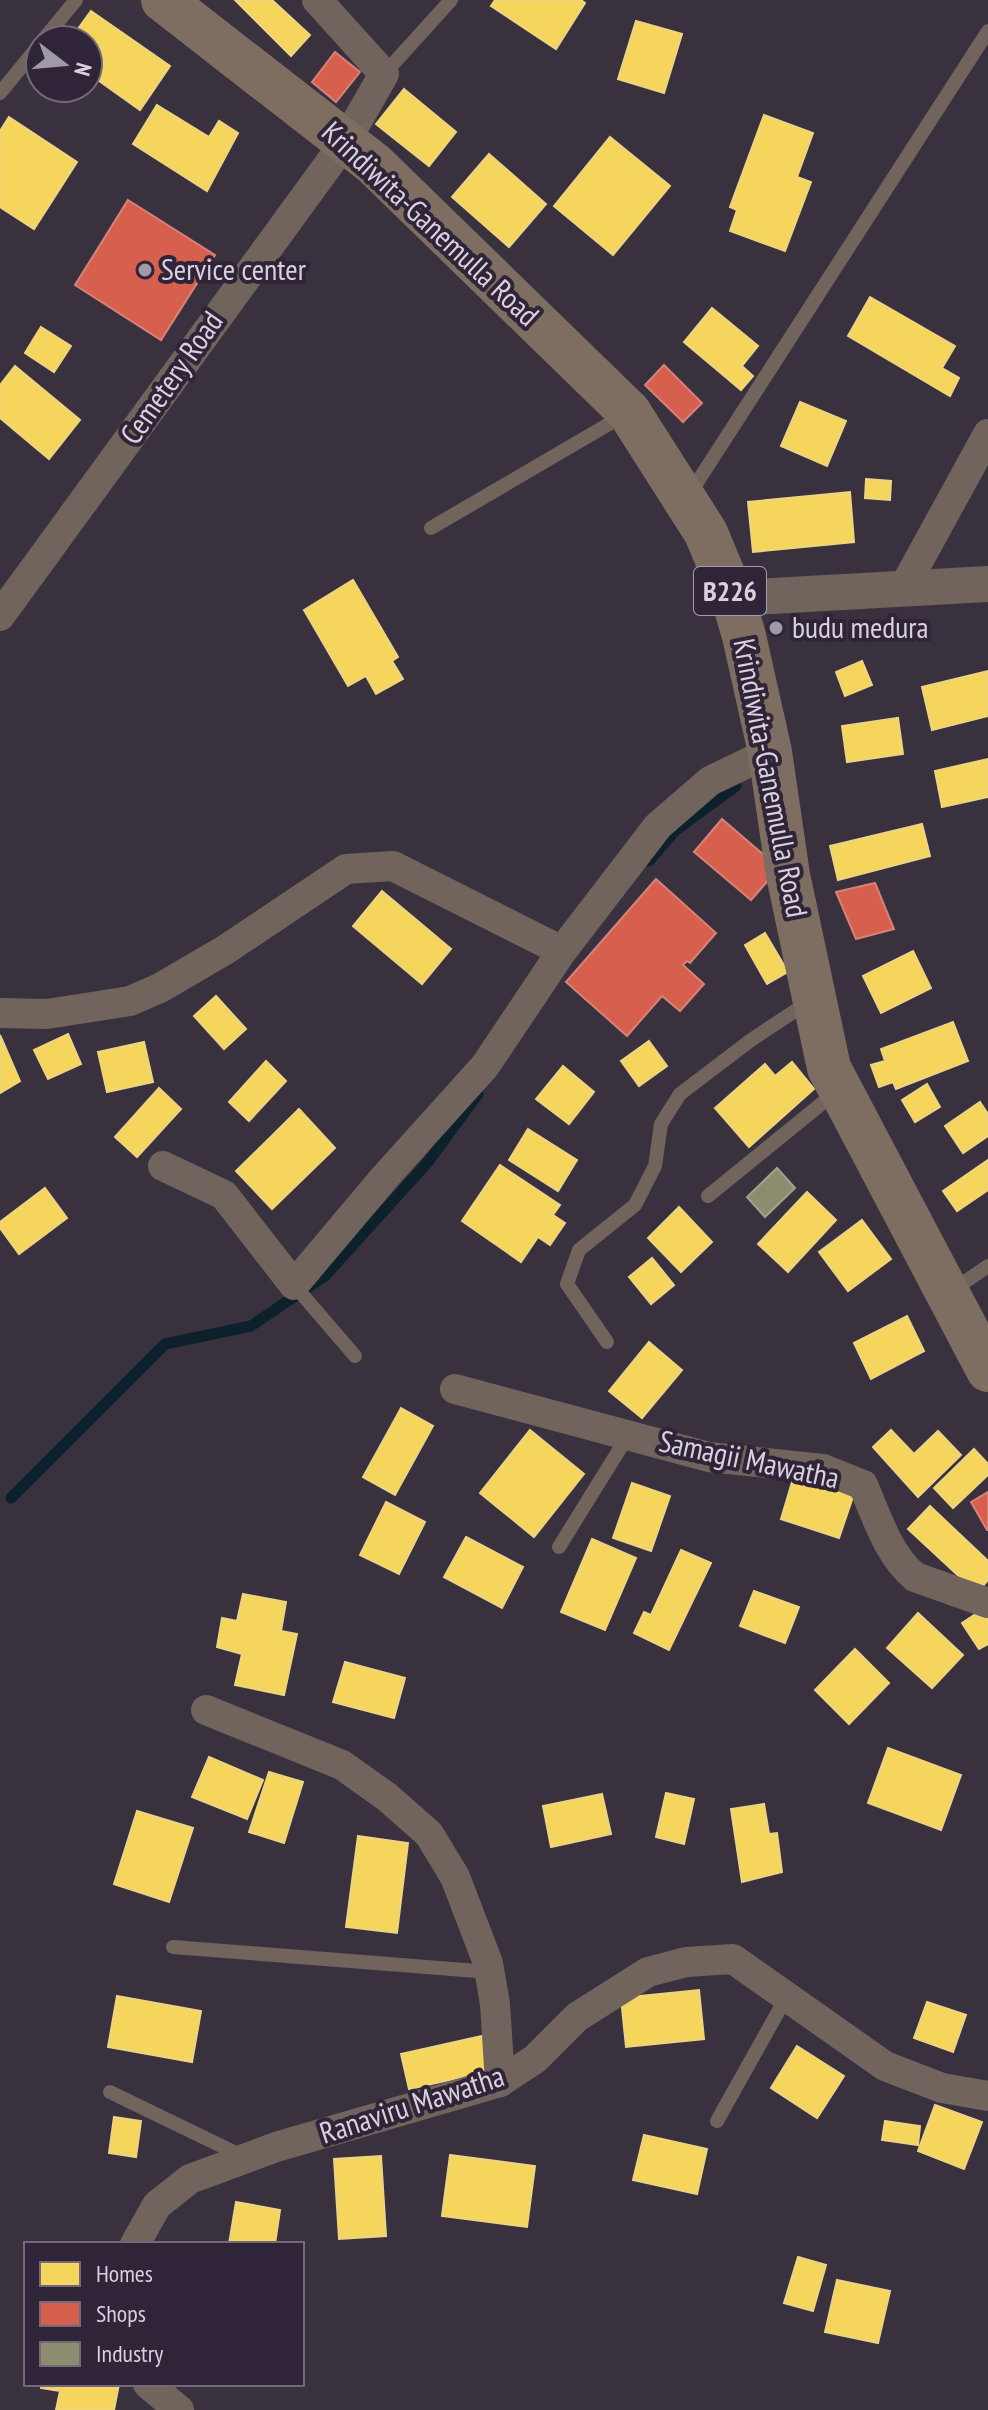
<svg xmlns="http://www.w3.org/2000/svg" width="988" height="2410" font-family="'PT Sans Narrow',sans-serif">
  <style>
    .homes { fill: #f6d55c; stroke: #edd483; stroke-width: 2 }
    .shops { fill: #d6604d; stroke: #d78278; stroke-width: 2 }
    .industry { fill: #8c8c6e; stroke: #a3a190; stroke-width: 2 }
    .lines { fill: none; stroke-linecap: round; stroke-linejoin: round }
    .stream { stroke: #0c212b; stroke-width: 11 }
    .service { stroke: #70645d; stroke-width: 14 }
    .minor { stroke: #70645d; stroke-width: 30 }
    .tertiary { stroke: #70645d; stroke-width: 36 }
    .primary { stroke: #7e6e61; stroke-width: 44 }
    .poi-dot { fill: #a099a6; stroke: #302438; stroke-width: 3 }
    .labels { text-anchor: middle; stroke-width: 8; stroke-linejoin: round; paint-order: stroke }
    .shield { fill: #302438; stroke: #a69dac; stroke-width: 2 }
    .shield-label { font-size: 28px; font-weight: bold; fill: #d8d1de }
    .street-label { font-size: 30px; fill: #d8d1de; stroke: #302438 }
    .poi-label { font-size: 30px; fill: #d8d1de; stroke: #302438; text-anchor: start }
  </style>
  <rect width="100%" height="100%" fill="#39323e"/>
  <g class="homes">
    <path d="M235 0H272L310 35 291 56Z"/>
    <path d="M495 0H581L585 3 556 49 491 6Z"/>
    <path d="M91 11 170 66 140 110 88 73V40H70Z"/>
    <path d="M636 21 682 34 664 93 618 79Z"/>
    <path d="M404 89 456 132 429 166 376 124Z"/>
    <path d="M157 105 209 137 219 121 238 133 207 191 133 144Z"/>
    <path d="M764 115 813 133 797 177 811 182 785 251 730 231 737 210 730 207Z"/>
    <path d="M9 117 77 162 34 229 0 207V131Z"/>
    <path d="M610 137 670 186 613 255 554 206Z"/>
    <path d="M489 154 546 204 509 247 452 197Z"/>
    <path d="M870 297 955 346 942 368 959 378 950 396 848 336Z"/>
    <path d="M712 308 758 346 742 366 753 376 741 390 684 342Z"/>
    <path d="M41 327 71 346 54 372 25 353Z"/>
    <path d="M15 366 80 420 49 459 0 418V385Z"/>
    <path d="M800 402 846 421 827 466 781 446Z"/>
    <path d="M866 479 891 481 890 500 865 498Z"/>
    <path d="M850 492 854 542 753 552 748 502Z"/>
    <path d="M353 580 398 657 392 661 403 679 376 694 366 676 348 686 304 610Z"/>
    <path d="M862 661 872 685 845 696 836 672Z"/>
    <path d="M988 671V716L932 730 922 687Z"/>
    <path d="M898 718 903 754 847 762 842 726Z"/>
    <path d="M988 759V797L942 807 935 771Z"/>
    <path d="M922 824 930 856 838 880 830 846Z"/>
    <path d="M382 891 451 949 422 984 353 926Z"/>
    <path d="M765 933 788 972 767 984 745 945Z"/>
    <path d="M913 951 931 988 881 1013 863 976Z"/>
    <path d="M216 996 246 1029 224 1049 194 1016Z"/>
    <path d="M953 1022 968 1061 896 1089 893 1082 879 1087 871 1065 885 1061 881 1049Z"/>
    <path d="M68 1034 81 1064 48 1079 34 1050Z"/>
    <path d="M0 1035 20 1081 0 1093Z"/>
    <path d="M649 1041 667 1066 639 1086 621 1061Z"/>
    <path d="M144 1042 153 1082 107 1092 98 1052Z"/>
    <path d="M266 1061 286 1081 249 1121 229 1102Z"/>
    <path d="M792 1062 814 1089 749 1147 715 1108 765 1064 775 1076Z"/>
    <path d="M563 1066 594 1092 569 1124 536 1099Z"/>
    <path d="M927 1084 940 1107 915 1122 902 1100Z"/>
    <path d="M159 1088 181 1109 137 1157 115 1137Z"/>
    <path d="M980 1102 988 1114V1136L963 1153 945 1126Z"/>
    <path d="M299 1109 335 1148 272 1209 236 1171Z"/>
    <path d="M528 1129 577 1160 558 1191 509 1160Z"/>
    <path d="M988 1160V1190L957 1211 943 1191Z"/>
    <path d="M500 1165 560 1205 553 1215 565 1223 550 1245 538 1237 521 1262 462 1221Z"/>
    <path d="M45 1188 67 1218 19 1254 0 1228V1222Z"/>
    <path d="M807 1192 836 1220 788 1272 758 1244Z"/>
    <path d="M679 1207 712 1242 681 1272 648 1238Z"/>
    <path d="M862 1220 891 1259 848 1291 819 1252Z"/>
    <path d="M652 1258 674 1285 651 1304 629 1277Z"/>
    <path d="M907 1316 924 1351 871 1379 854 1343Z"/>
    <path d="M649 1342 682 1370 642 1418 609 1391Z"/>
    <path d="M401 1408 433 1426 395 1495 363 1477Z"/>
    <path d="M530 1430 584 1474 534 1537 480 1493Z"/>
    <path d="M891 1430 914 1454 938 1431 961 1455 918 1497 873 1447Z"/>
    <path d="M974 1449 988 1464V1475L953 1508 934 1488Z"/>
    <path d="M795 1472 855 1491 839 1538 781 1519Z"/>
    <path d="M632 1483 670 1496 651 1551 613 1538Z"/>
    <path d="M386 1502 425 1522 399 1574 360 1555Z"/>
    <path d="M930 1506 988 1561V1580L977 1593 908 1529Z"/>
    <path d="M466 1537 523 1567 502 1608 444 1577Z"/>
    <path d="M592 1539 636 1558 605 1630 561 1612Z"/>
    <path d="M681 1550 711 1563 669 1650 634 1633 644 1612 651 1615Z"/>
    <path d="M754 1591 799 1607 785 1643 740 1626Z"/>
    <path d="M243 1594 286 1602 281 1631 297 1634 284 1695 235 1685 242 1654 217 1647 222 1618 237 1621Z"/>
    <path d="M988 1606V1644L979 1649 962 1623Z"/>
    <path d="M918 1613 963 1655 932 1688 887 1648Z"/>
    <path d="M855 1649 889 1683 849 1724 815 1690Z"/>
    <path d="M345 1662 405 1678 394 1718 333 1702Z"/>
    <path d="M888 1748 961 1775 941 1830 868 1803Z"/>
    <path d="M209 1757 263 1780 247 1819 192 1797Z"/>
    <path d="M269 1772 303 1782 284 1843 249 1832Z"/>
    <path d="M666 1793 694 1799 684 1844 656 1837Z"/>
    <path d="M602 1794 611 1834 551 1847 543 1806Z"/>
    <path d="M764 1804 769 1834 777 1833 782 1872 742 1882 731 1809Z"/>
    <path d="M137 1811 193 1828 169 1902 114 1884Z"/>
    <path d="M358 1836 408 1843 397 1933 346 1927Z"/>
    <path d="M699 1990 704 2039 626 2047 621 1998Z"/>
    <path d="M117 1996 201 2011 192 2062 108 2047Z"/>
    <path d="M927 2002 966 2015 953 2052 914 2038Z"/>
    <path d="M482 2036 490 2071 409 2089 401 2054Z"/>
    <path d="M797 2046 844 2076 817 2118 771 2088Z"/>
    <path d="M935 2105 982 2122 964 2169 918 2151Z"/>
    <path d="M114 2117 141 2121 136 2157 109 2153Z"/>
    <path d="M885 2121 920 2126 918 2145 882 2140Z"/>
    <path d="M644 2135 707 2149 697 2194 633 2180Z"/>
    <path d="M450 2155 535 2166 527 2227 442 2216Z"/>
    <path d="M381 2156 386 2236 339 2239 334 2159Z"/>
    <path d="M236 2202 280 2210 275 2244H229Z"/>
    <path d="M798 2257 826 2265 813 2311 784 2303Z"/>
    <path d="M837 2280 890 2291 878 2343 825 2332Z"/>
    <path d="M42 2384H119L114 2410H56L60 2391 41 2388Z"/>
  </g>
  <g class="shops">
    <path d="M335 52 360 72 336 102 312 82Z"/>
    <path d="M128 200 215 255 161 340 75 285Z"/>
    <path d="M664 365 702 403 683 422 645 385Z"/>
    <path d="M722 819 779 868 751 900 694 852Z"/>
    <path d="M656 879 716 933 690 963 687 961 683 965 704 984 680 1011 662 996 627 1036 566 982Z"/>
    <path d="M875 883 894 929 856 939 836 892Z"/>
    <path d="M988 1492V1530H987L971 1502Z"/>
  </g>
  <path class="industry" d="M777 1168 795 1188 765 1217 747 1197Z"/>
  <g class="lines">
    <g class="stream">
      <path d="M649 861 676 830 736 786"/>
      <path d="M11 1498 165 1344 251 1326 325 1276 428 1162 478 1094"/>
    </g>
    <g class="service">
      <path d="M43 40 76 0"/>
      <path d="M384 74 451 0"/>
      <path d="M0 93 40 44"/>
      <path d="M689 495 988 31"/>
      <path d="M431 528 626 414"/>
      <path d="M708 1196 836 1092"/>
      <path d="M294 1285 355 1356"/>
      <path d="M953 1290 988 1266"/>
      <path d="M607 1342 567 1284 579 1250 635 1205 655 1166 661 1124 680 1094 751 1040 810 1001"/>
      <path d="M559 1547 629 1434"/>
      <path d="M173 1947 490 1972"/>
      <path d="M110 2092 242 2156"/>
      <path d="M717 2121 787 1996"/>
    </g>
    <g class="minor">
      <path d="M903 589 988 434"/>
      <path d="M0 616 345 142 384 74 317 0"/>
      <path d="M0 1013 47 1014 130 1001 160 988 225 950 346 869 393 866 562 951"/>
      <path d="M163 1166 224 1195 294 1285 385 1177 485 1066 562 951 658 826 710 781 770 752"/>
      <path d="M455 1389 709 1457 823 1469 863 1485C877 1517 888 1555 915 1577L988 1603"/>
      <path d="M206 1710 342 1765 387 1797 429 1834 455 1877 488 1963 495 2004 500 2082"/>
      <path d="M135 2244 157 2205 190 2179 276 2147 500 2082 535 2059 577 2017 648 1972 686 1962 733 1959 885 2066 942 2088 988 2096"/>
      <path d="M148 2384 179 2410"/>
    </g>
    <path class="tertiary" d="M733 598 988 584"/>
    <path class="primary" d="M163 0 374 164 629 412 706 533 733 598 744 636 770 752 788 875 829 1068 988 1370"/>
  </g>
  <g class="poi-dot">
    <circle cx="145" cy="270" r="8"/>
    <circle cx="776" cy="628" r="8"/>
  </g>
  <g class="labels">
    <rect class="shield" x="694" y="567" width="72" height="48" rx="6"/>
    <g class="shield-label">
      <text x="730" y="601">B226</text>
    </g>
    <g class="street-label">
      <text transform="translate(430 224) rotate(43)" y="10">Krindiwita-Ganemulla Road</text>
      <text transform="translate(172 378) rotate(-55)" y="10">Cemetery Road</text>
      <text transform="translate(770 778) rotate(79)" y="10">Krindiwita-Ganemulla Road</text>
      <text transform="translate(749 1460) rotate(12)" y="10">Samagii Mawatha</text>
      <text transform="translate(412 2105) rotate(-18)" y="10">Ranaviru Mawatha</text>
    </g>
    <g class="poi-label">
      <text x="161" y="280">Service center</text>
      <text x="792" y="638">budu medura</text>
    </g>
  </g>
  <rect x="24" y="2242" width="280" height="144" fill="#302438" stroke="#73697a" stroke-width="2"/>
  <rect x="40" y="2262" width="40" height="24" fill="#f6d55c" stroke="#73697a" stroke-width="2"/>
  <text x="96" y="2282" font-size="24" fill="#d8d1de">Homes</text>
  <rect x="40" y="2302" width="40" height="24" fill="#d6604d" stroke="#73697a" stroke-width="2"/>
  <text x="96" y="2322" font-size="24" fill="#d8d1de">Shops</text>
  <rect x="40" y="2342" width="40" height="24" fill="#8c8c6e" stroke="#73697a" stroke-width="2"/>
  <text x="96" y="2362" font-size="24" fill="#d8d1de">Industry</text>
  <g transform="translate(64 64) rotate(106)"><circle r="38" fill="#302438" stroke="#73697a" stroke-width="2"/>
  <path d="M0-6L14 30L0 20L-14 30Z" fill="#a099a6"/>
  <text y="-12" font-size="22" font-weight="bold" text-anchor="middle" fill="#d8d1de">N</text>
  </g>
</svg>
